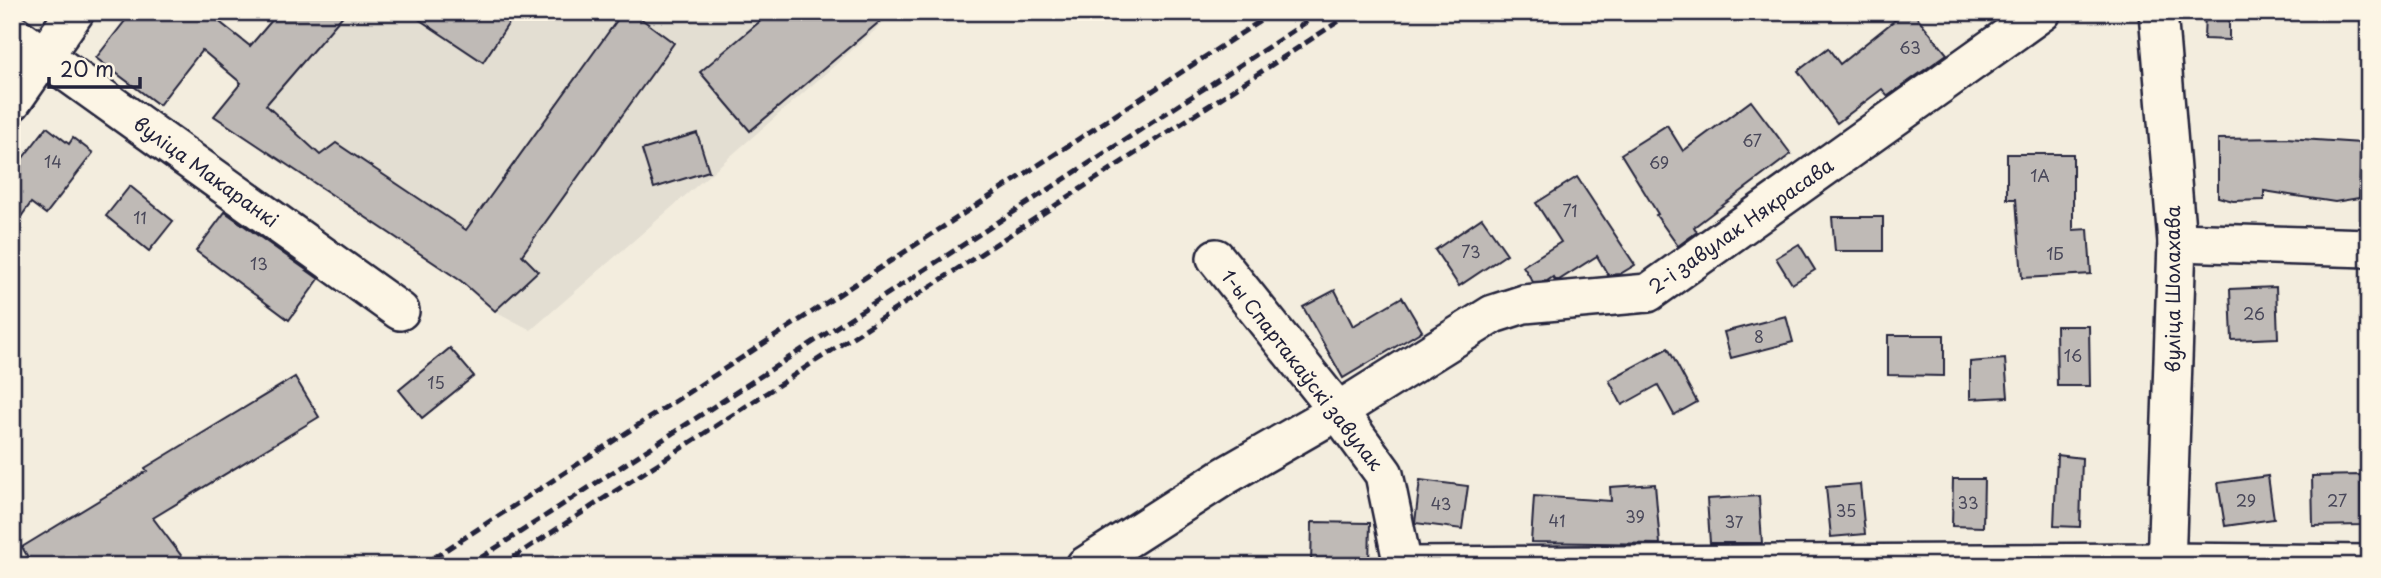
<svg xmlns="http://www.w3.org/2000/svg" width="2381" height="578" font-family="'Playpen Sans',sans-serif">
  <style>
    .built { fill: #e3ded2 }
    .building { fill: #bfbab6; stroke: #22223b; stroke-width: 2 }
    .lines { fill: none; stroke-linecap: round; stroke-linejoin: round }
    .minor-casing { stroke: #22223b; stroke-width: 42 }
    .minor { stroke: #fcf5e5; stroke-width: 37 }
    .rail { stroke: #22223b; stroke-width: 5; stroke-dasharray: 10 5; stroke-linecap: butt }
    .labels { text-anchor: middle; stroke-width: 5; stroke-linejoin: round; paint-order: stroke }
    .number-label { font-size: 16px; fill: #49485a }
    .street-label { font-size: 19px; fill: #22223b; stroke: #fcf5e5 }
  </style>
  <rect width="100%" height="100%" fill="#f3edde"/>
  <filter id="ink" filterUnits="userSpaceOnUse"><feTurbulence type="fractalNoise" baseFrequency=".0143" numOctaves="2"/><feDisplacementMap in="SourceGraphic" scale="14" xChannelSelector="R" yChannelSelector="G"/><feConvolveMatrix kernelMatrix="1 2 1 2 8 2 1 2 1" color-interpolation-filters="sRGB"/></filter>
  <g filter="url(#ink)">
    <path class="built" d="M279 12H896L531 330 495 311 461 281 214 116 241 84 228 72Z"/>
    <g class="building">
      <path d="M132 12H207L250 46 279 12H346L266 105 320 155 336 143 466 230 623 12H632L674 43 522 255 538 271 495 311 461 281 214 116 241 83 202 50 159 105 96 58Z"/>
      <path d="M408 12H516L483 62Z"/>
      <path d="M771 12H891L750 131 700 72Z"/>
      <path d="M1905 12H1913L1947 54 1888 96 1882 89 1837 123 1798 71 1828 48 1840 64Z"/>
      <path d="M2205 12H2229V40L2204 39Z"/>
      <path d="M1751 101 1791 154 1694 227 1697 232 1678 246 1656 215 1658 214 1621 154 1667 125 1683 151Z"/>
      <path d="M47 127 69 144 73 138 93 153 46 214 31 203 12 229V172Z"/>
      <path d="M697 133 709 171 654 188 642 150Z"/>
      <path d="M2286 138 2361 143 2359 198 2335 202 2264 191V200L2233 201 2218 197V139Z"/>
      <path d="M2007 154H2073V230L2088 229 2091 274 2022 278 2016 199H2007Z"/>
      <path d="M1577 177 1635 265 1620 274 1608 275 1597 256 1559 280H1555L1553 277 1547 281 1533 282 1523 266 1561 242 1536 203Z"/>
      <path d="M130 186 173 221 149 251 106 216Z"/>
      <path d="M225 212 319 279 289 320 196 251Z"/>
      <path d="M1832 217H1883V251H1835Z"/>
      <path d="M1482 218 1507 254 1459 286 1435 250Z"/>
      <path d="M1799 244 1815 270 1792 284 1776 258Z"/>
      <path d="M2276 287 2278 338 2232 340 2230 289Z"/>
      <path d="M1335 290 1353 326 1402 297 1422 331 1343 378 1303 307Z"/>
      <path d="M1786 316 1793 342 1731 358 1724 332Z"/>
      <path d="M2056 326H2089L2090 386H2057Z"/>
      <path d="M1888 335H1944V376L1888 375Z"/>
      <path d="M450 348 474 376 422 418 399 390Z"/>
      <path d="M1668 348 1697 402 1674 415 1658 385 1622 405 1609 380Z"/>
      <path d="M2005 359 2008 397 1970 399V362Z"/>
      <path d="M295 377 319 417 153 518 189 566H33L22 547 147 471 145 468Z"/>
      <path d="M2057 455 2082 458 2080 527 2054 526Z"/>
      <path d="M2361 475 2362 525 2313 526 2312 476Z"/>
      <path d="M2268 476 2274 519 2225 526 2218 483Z"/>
      <path d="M1953 479H1984L1983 527 1952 526Z"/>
      <path d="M1420 480 1468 486 1462 529 1415 523Z"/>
      <path d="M1655 484 1660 544 1531 542 1534 496 1611 501 1610 487Z"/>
      <path d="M1860 484 1865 534 1831 537 1826 487Z"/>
      <path d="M1759 496 1762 543H1710L1707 499Z"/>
      <path d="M1312 522 1370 523 1369 566 1311 565Z"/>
    </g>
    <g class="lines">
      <g class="minor-casing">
        <g id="minor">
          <path d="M2158 12 2177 242 2166 566"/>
          <path d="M12 33 400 311"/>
          <path d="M12 102 75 12"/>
          <path d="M2177 242 2369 248"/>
          <path d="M1216 258 1338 411 1384 474 1403 566"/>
          <path d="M1085 566 1225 476 1338 411 1493 314 1524 304 1648 293 2042 12"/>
          <path d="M1405 566 2166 562 2369 564"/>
        </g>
      </g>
      <use href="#minor" class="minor"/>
      <g class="rail">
        <path d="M421 566 1274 12"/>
        <path d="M468 566 1322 12"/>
        <path d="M500 566 1353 12"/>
      </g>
    </g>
  </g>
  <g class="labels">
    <g class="number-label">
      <text x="1910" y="54">63</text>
      <text x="1752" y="147">67</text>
      <text x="53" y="168">14</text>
      <text x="1659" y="169">69</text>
      <text x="2040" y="182">1А</text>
      <text x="1570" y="217">71</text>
      <text x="140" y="224">11</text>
      <text x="1471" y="258">73</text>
      <text x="2055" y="260">1Б</text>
      <text x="259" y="270">13</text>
      <text x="2254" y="320">26</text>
      <text x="1759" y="343">8</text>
      <text x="2073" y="362">16</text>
      <text x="436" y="389">15</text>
      <text x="2246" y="507">29</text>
      <text x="2337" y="507">27</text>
      <text x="1968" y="509">33</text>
      <text x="1441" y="510">43</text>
      <text x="1846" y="517">35</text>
      <text x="1635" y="523">39</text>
      <text x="1557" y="527">41</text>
      <text x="1734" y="528">37</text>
    </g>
    <g class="street-label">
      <text transform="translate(206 172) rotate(36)" y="7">вуліца Макаранкі</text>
      <text transform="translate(1741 226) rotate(-35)" y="7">2-і завулак Някрасава</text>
      <text transform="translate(2173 289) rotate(-90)" y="7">вуліца Шолахава</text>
      <text transform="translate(1302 370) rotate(52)" y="7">1-ы Спартакаўскі завулак</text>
    </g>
  </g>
  <rect width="2381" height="578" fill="none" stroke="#fcf5e5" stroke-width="42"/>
  <rect x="21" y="21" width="2339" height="536" fill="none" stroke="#22223b" stroke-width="2.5" filter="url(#ink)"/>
  <path d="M49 77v10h91v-10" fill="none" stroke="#22223b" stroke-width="3.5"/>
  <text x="60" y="77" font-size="21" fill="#22223b" stroke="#fcf5e5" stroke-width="5" paint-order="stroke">20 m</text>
</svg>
